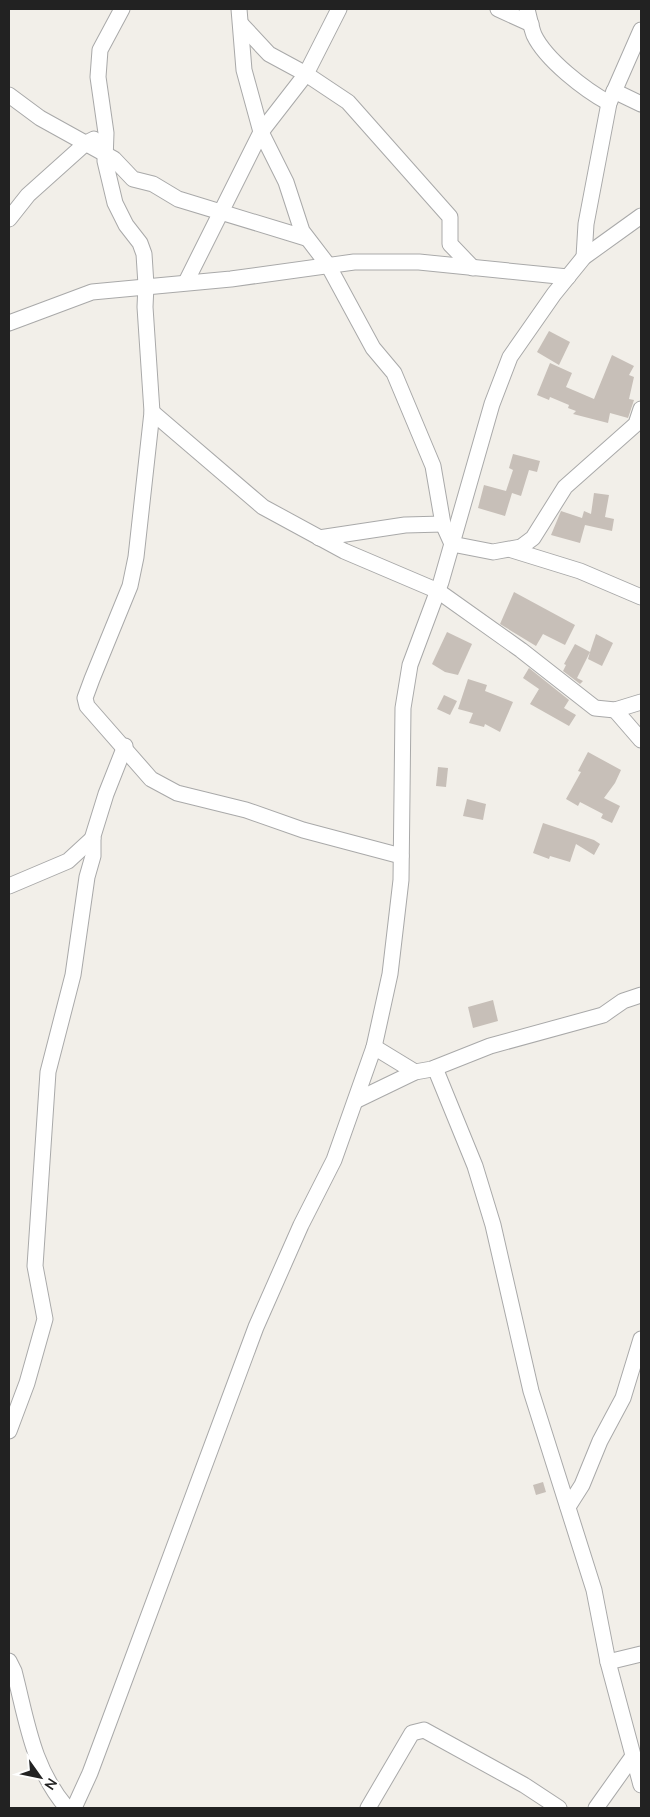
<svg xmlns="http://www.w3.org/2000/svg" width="650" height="1817" font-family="'Nunito Sans',sans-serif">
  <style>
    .building { fill: #c7bfb8 }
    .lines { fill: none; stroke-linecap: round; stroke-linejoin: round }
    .minor-casing { stroke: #a9a9a9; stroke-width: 17 }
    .minor { stroke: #fff; stroke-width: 15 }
  </style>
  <rect width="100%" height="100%" fill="#f2efe9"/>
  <g class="building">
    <path d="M549 331 570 342 559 365 537 352Z"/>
    <path d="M612 355 634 366 629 375 634 377 629 399 634 400 628 418 610 413 608 423 573 414 576 411 568 408 569 405 550 397 549 400 537 395 550 363 572 373 566 387 594 399Z"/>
    <path d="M513 454 540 461 537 472 529 470 521 496 512 493 505 516 478 508 484 485 506 491 513 470 509 468Z"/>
    <path d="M594 493 609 495 605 517 614 519 612 531 585 525 580 543 551 535 561 511 582 518 584 511 591 514Z"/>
    <path d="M514 592 575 625 565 645 543 634 536 646 500 624Z"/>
    <path d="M447 632 472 644 458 675 445 672 432 664Z"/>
    <path d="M596 634 613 643 602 666 588 659 590 652 577 678 583 681 580 684 563 671 566 665 564 664 575 644 590 652Z"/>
    <path d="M529 668 569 700 564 708 576 715 569 726 530 704 539 689 523 678Z"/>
    <path d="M468 679 487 685 485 691 513 702 500 732 485 724 484 727 469 723 473 713 458 709Z"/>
    <path d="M444 695 457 701 450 715 437 709Z"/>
    <path d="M588 752 621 770 615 783 604 798 620 806 612 823 601 818 603 814 580 802 578 806 566 799 581 772 578 771Z"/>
    <path d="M438 767 448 768 446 787 436 786Z"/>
    <path d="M467 799 486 804 483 820 463 816Z"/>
    <path d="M543 823 594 840 600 844 594 855 576 844 570 862 550 856 549 859 533 853Z"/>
    <path d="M493 1000 498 1021 473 1028 468 1007Z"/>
    <path d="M543 1482 546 1492 536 1495 533 1485Z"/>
  </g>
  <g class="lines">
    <g class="minor-casing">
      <g id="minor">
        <path d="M122 9 100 50 98 77 106 133 105 161 115 203 126 225 140 243 144 254 146 285 145 307 152 412 136 557 130 586 92 679 85 698 87 706 151 779 177 793 246 810 303 830 401 856"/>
        <path d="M239 9 244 70 261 132 286 182 302 231 328 265 373 348 394 373 433 466 443 524 452 544 493 552 521 547 533 538 565 487 636 424 641 409"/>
        <path d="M498 9 531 24"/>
        <path d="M527 9C529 17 531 27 534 35 546 60 585 90 609 103"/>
        <path d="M241 24 269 54 306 74 348 102 450 217V244L473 268"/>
        <path d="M614 91 641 104"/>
        <path d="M9 95 40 118 114 159 133 179 153 184 178 199 306 238"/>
        <path d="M9 219 28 195 86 143 94 139"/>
        <path d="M584 257 586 224 609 103 641 30"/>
        <path d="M186 282 261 132 306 74 339 9"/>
        <path d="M9 323 92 292 231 279 354 262H419L568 277"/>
        <path d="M152 412 263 507 344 551 438 591 521 650 595 708 615 710 641 702"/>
        <path d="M319 538 405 525 443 524"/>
        <path d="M512 550 580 571 641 597"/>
        <path d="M615 710 641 740"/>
        <path d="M9 886 68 861 93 838"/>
        <path d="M374 1047 415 1072"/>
        <path d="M435 1068 475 1166 493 1225 531 1391 594 1590 608 1662 641 1785"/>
        <path d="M357 1100 415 1072 432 1069 490 1046 603 1015 623 1001 641 995"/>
        <path d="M9 1431 27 1383 45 1319 35 1266 48 1072 73 975 87 877 93 856V836L106 794 125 746"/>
        <path d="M568 1507 582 1485 600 1441 623 1398 641 1339"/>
        <path d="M9 1661 14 1671C27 1721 32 1767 67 1808"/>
        <path d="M608 1662 641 1654"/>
        <path d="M74 1808 90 1773 256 1327 301 1225 334 1160 374 1047 390 974 401 880 403 708 410 665 441 582 492 404 510 357 554 294 584 257 641 216"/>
        <path d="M368 1808 412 1733 424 1730 524 1785 559 1808"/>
        <path d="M596 1808 633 1756"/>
      </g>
    </g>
    <use href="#minor" class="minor"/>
  </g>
  <rect width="650" height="1817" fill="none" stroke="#222222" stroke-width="20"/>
  <g transform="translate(40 1777) rotate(123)" stroke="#ffffff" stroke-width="4" paint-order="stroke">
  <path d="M0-4L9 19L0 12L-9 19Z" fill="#222222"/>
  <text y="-8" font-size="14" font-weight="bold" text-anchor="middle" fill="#222222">N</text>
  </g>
</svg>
